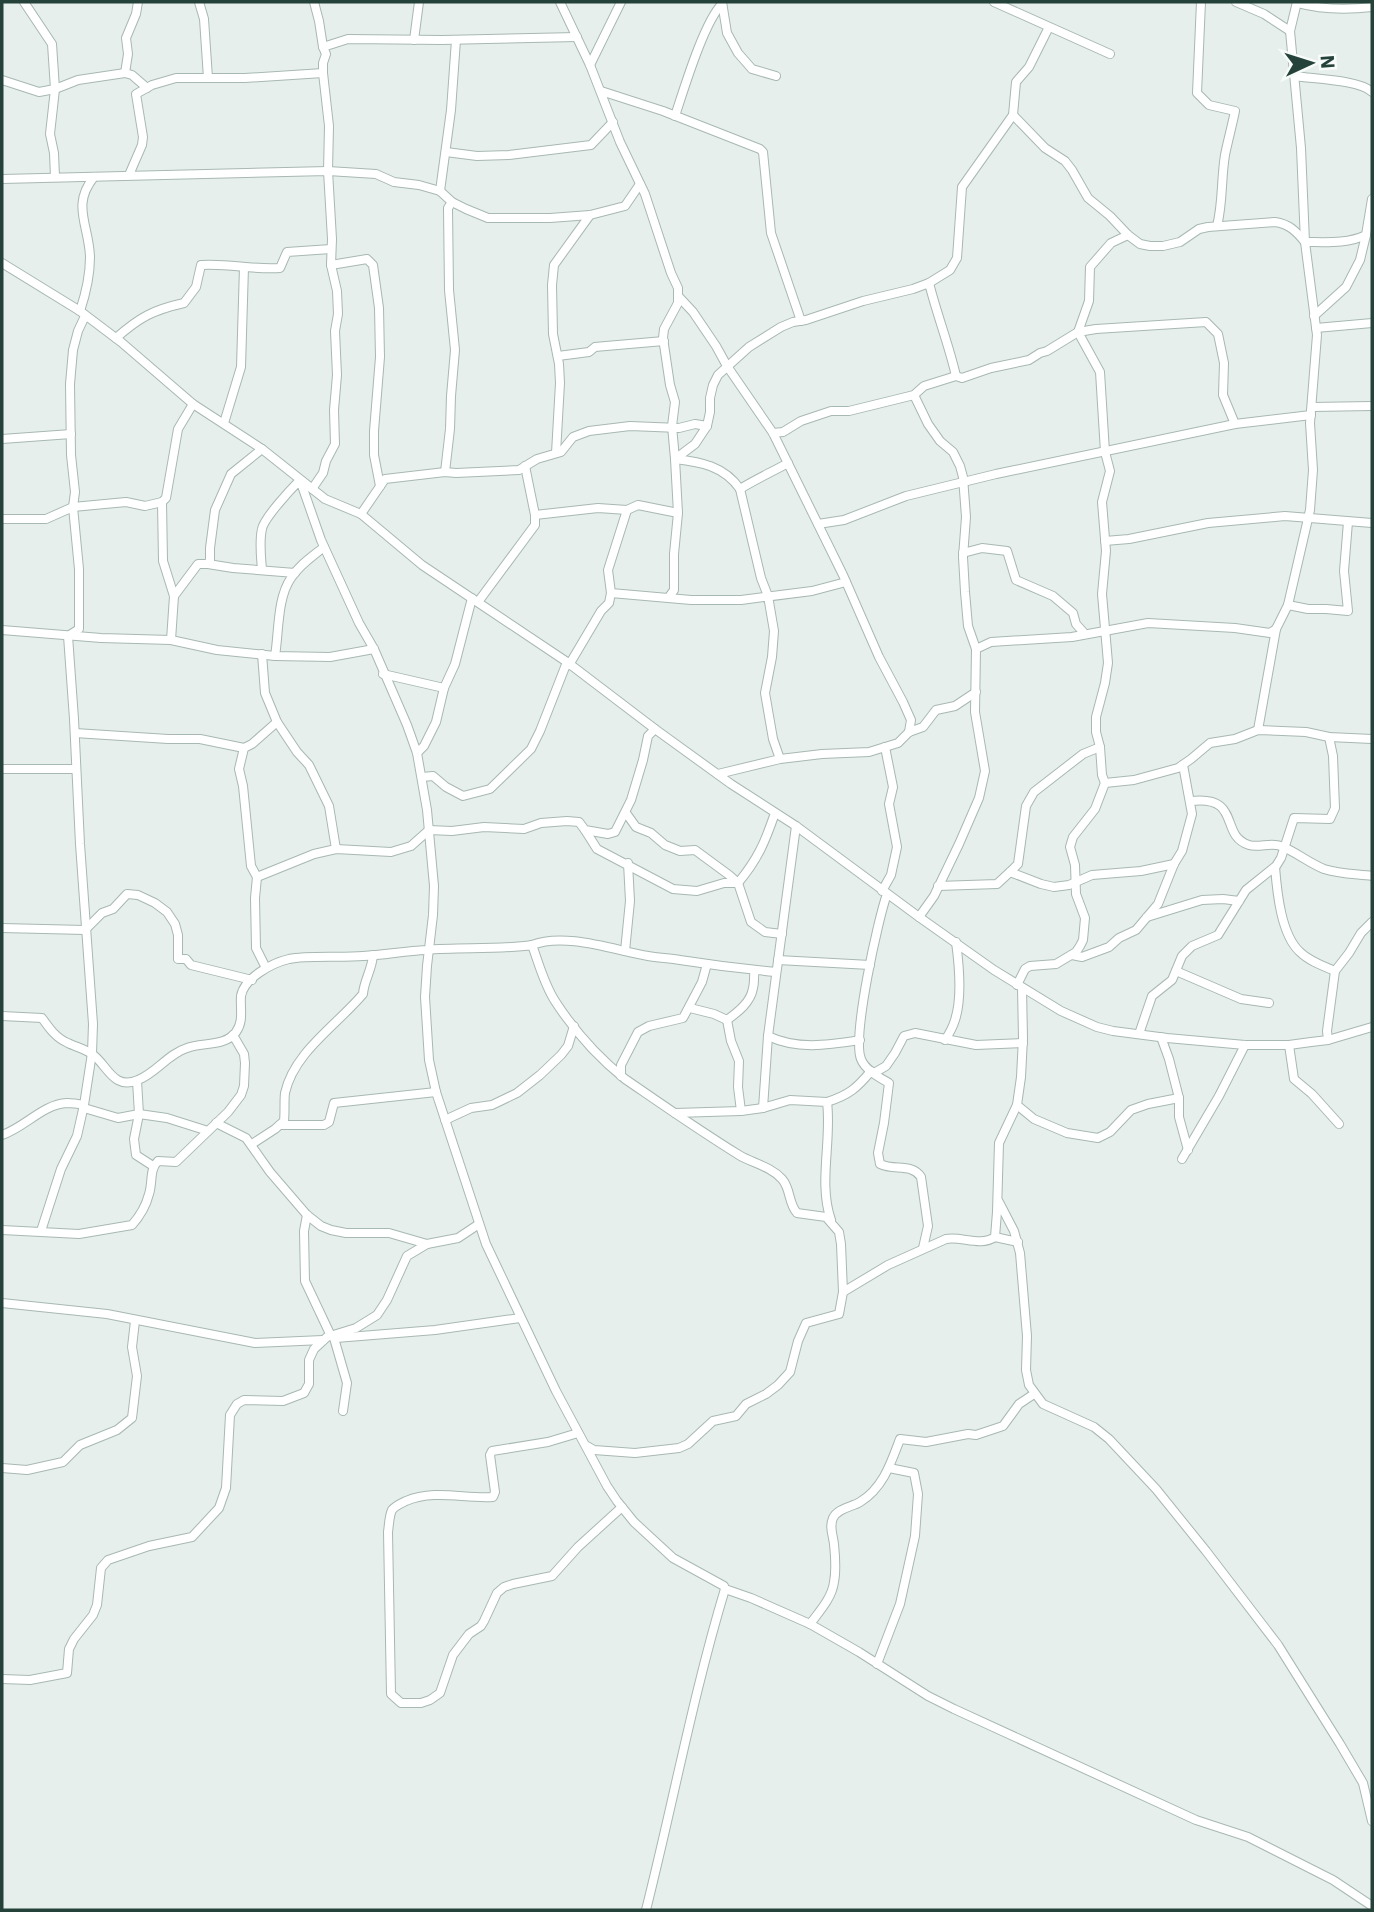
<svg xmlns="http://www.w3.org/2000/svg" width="1374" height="1912" font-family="'IBM Plex Sans',sans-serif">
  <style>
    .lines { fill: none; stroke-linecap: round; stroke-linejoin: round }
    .street-casing { stroke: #a8b8b2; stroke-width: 10 }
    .street { stroke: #fff; stroke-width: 8 }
  </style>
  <rect width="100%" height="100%" fill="#e6efeb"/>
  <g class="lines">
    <g class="street-casing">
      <g id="street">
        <path d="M24 2 52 44 55 89 50 134 54 153 55 177"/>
        <path d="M199 2 204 19 208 78"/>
        <path d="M314 2 319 21 323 47"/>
        <path d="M560 2 590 65 620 142 645 194 671 273 678 288V303L664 329 663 338 670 385 675 402 672 426 675 459C701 462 724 466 740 489L761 578 768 596 774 631 772 657 765 693 773 739 780 759 718 774"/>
        <path d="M722 2 727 33 738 53 752 69 776 76"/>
        <path d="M994 2 1110 54"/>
        <path d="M1201 2 1197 93 1209 105 1235 111C1232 126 1228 140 1225 155 1221 179 1223 203 1217 226"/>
        <path d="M1236 2 1264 14 1290 31"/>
        <path d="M1297 3C1323 10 1346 10 1372 7"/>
        <path d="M414 40 419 2"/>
        <path d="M590 65 621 2"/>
        <path d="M125 73 128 54 126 38 136 14 138 2"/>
        <path d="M1295 76C1314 79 1360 80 1372 92"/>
        <path d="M2 80 39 92 55 89 78 80 125 73 132 75 147 88"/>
        <path d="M601 91 663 111 760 149 763 152 771 233 801 321"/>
        <path d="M1013 115 1045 148 1065 161 1072 170 1088 198 1110 216 1128 235 1140 244 1150 246H1163L1180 242 1199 229 1208 227 1275 222C1289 224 1296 231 1305 242 1326 242 1347 244 1366 235L1372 199"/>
        <path d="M675 116C684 89 704 22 722 4"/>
        <path d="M446 152 477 156 509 155 591 145 613 122"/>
        <path d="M129 175 142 145 143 137 136 94 152 85 176 78H245L323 73"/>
        <path d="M2 179 328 171 376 174 394 182 419 185 440 191 452 202 466 209 488 218H550L590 215 625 206 640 184"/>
        <path d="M440 191 451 110 456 40"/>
        <path d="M2 263 80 311 121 342 193 404 262 449 325 499 361 514 422 565 567 662 655 729 731 784 796 826 919 917 994 970 1061 1011 1097 1027 1113 1031 1167 1038 1245 1045H1289L1311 1042 1328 1040 1372 1027"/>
        <path d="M331 265 367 259 373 265 379 308 380 357 374 431V455L380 486"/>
        <path d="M929 283C937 315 949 345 956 376"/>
        <path d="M679 297 693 312 716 346 727 366 773 433 843 575 879 657 903 702 911 720 909 732"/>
        <path d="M80 311C86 293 90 276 90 257 89 225 71 205 94 177"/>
        <path d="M1314 316 1346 287 1360 260 1366 235"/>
        <path d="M1316 328 1372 323"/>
        <path d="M116 338C140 317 153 310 184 303L196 287 201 265C228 263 253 270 280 268L287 252 331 249"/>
        <path d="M558 356 589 352 595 347 606 346 664 341"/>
        <path d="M914 395 928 424 940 441 953 452 960 466 963 477 966 517 963 557 965 592 968 626 976 649 975 712 985 771 979 798 959 844 934 896 919 917"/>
        <path d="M1312 407 1372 406"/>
        <path d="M224 423 241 367 244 267"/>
        <path d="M773 433 783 432 801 421 831 411H849L914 395 924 386 956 376 962 378 991 368 1029 360 1040 353 1047 351 1078 332 1089 301 1090 267 1111 243 1128 235"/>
        <path d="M2 439 71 434"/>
        <path d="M556 453 560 383 559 364 553 334 552 285 554 265 590 215"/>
        <path d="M445 472 450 429 451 396 455 350 449 290 448 208 452 202"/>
        <path d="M312 489 323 473 326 461 335 444 334 410 337 375 335 331 338 314 337 291 331 265 332 239 328 171 329 126 323 73V63L326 54 323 47 348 39 442 40 577 37"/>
        <path d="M740 489C756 479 772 472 788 463"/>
        <path d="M162 502 163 561 174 596 171 640"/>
        <path d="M361 514 385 479 445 472 456 473 519 470 537 459 561 452 573 437 589 431 630 426 679 428 695 424 707 426"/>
        <path d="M535 515 598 508 627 510"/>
        <path d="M2 519H46L73 507 126 502 145 506 162 502 166 498 178 429 193 404"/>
        <path d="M818 524 844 520 906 496 996 474 1235 424 1311 415"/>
        <path d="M1105 541 1129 539 1208 523 1285 516 1372 523"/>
        <path d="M963 553 982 548 1007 551 1016 580 1053 596 1073 613 1076 624 1085 634"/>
        <path d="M208 564 233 568 295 573"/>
        <path d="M262 570C261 556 259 542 262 529 264 518 291 489 300 480L321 540 359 623 374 649 407 725 417 753 427 810 434 886 433 915 427 966 425 997 429 1060 436 1092 486 1244 556 1391 607 1486 617 1501 634 1522 673 1558 724 1586 725 1589 751 1598 810 1624 859 1652 928 1696 954 1709 1196 1820 1248 1837 1333 1880 1372 1906"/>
        <path d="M611 593 691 600H741L812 591 846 582"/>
        <path d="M174 596 198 564H208L210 560V548L215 510 231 474 262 449"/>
        <path d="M669 597 674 590V554L678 513"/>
        <path d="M478 602 535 525V515L525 466"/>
        <path d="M1288 605 1308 609H1326L1348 611 1344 571 1348 522"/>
        <path d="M2 630 101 638 171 640 217 650 275 656 330 657 374 649"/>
        <path d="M976 649 991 642 1072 637 1148 623 1235 628 1270 633 1276 629 1288 605 1310 510 1313 470 1310 423 1317 335 1305 242 1301 148 1290 31 1297 2"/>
        <path d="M262 654 265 693 277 722 297 752 309 765 329 806 336 849"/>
        <path d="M275 656C279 632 277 598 291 578 299 565 313 556 324 547"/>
        <path d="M569 665 601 611 609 603 611 593 608 570 627 510 638 505 678 513 675 459 695 444 707 426 710 412V398L713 385 718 375 749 347 781 327 793 322 806 320 863 301 913 289 929 283 950 270 957 258 962 187 1013 115 1016 82 1029 67 1049 27"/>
        <path d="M383 674 444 688"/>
        <path d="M1258 730 1276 629"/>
        <path d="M75 733 168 739H200L244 748"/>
        <path d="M417 753 424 746 436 722 444 688 455 664 472 598"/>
        <path d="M780 759 822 754 869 752 898 743 909 732 923 727 936 710 955 706 976 692"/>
        <path d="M2 769H76"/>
        <path d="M422 777 433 776 446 787 463 796 490 789 531 749 540 731 567 662"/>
        <path d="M1105 783 1102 775 1100 747 1096 732V717L1105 683 1108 663 1102 594 1106 551 1102 502 1110 471 1105 452 1100 372 1078 332 1096 329 1206 322 1218 334 1224 363 1223 395 1235 424"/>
        <path d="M1191 801C1242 795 1219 836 1249 845 1259 848 1271 842 1281 846 1296 852 1309 863 1324 869 1339 874 1356 874 1372 876"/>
        <path d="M626 813 636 827 651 833 665 845 680 851 695 850 729 875 738 883C758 859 765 842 775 813"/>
        <path d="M585 830 597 849 673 889 697 891 724 883H738L751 922 765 932 782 934"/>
        <path d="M1275 867C1277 892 1281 935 1300 952 1309 961 1323 966 1335 971"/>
        <path d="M1010 872 1041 884 1054 887 1069 885 1092 875 1141 871 1174 864"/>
        <path d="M257 877 314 854 336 849 391 852 411 846 429 830 452 831 484 827 524 829 541 823 567 821 579 822 585 830 608 834 615 832 631 800 643 760 648 736 655 729"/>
        <path d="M938 886 997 884 1010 872 1018 864 1026 806 1034 792 1083 754 1100 747"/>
        <path d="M882 891 891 875 897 847 889 804 893 787 885 747"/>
        <path d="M887 894C878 919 852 1037 861 1059 865 1070 880 1078 889 1083L884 1123 878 1153 880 1164C894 1171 912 1163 921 1177L928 1226 923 1248"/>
        <path d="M1147 917 1202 900 1223 899 1239 901"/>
        <path d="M2 928 85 930 102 913 113 909 127 894 138 895 155 903 167 912 175 924 178 935V959H186L191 965 252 980"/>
        <path d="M532 945C565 932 614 950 648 956 659 958 670 958 680 960 712 965 744 969 776 972"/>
        <path d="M625 951 630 901 628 863"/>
        <path d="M1072 955 1082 957 1109 947 1119 938 1136 930 1158 904 1174 864 1182 851 1192 814 1183 765"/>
        <path d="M778 960 870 965"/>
        <path d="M266 968 256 948 255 898 257 877 251 866 243 786 239 769 244 748 252 744 277 722"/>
        <path d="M1176 971 1241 999 1269 1003"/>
        <path d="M1017 985 1025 969 1030 966 1056 964 1076 952 1080 946 1083 940 1085 918 1076 894 1075 865 1070 847 1073 837 1095 809 1105 783 1134 780 1178 768 1191 759 1210 743 1235 739 1258 730 1306 732 1329 737 1372 739"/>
        <path d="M690 1008 714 1014 727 1020C738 1012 751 1002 753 988 755 981 753 977 755 970"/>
        <path d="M2 1016 42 1018C49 1028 56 1038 68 1043 76 1047 85 1049 92 1054 107 1064 113 1091 138 1080 156 1073 168 1054 187 1048 202 1042 225 1047 236 1032 244 1021 240 1009 241 996 244 978 272 963 289 959 308 955 342 958 363 956 384 955 405 951 426 950 461 947 497 950 532 945 539 964 544 984 555 1001 573 1029 599 1058 625 1079 663 1105 700 1131 739 1155 752 1163 770 1166 782 1179 791 1189 788 1203 797 1213L826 1217 839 1232 841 1244 843 1292"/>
        <path d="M727 1020 731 1041 739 1061 738 1087 741 1111"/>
        <path d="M1139 1034 1152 996 1172 980 1182 956 1192 946 1218 935 1246 890 1276 866 1281 858 1294 818 1330 819 1335 808 1333 756 1329 737"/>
        <path d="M768 1036C797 1050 828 1045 860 1040"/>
        <path d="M1161 1037 1169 1059 1179 1098V1117L1188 1150"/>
        <path d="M945 1040C949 1034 953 1027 955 1020 962 999 959 964 956 942"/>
        <path d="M1328 1040 1327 1031 1335 971 1349 953 1361 933 1372 922"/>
        <path d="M1289 1045 1294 1079 1312 1094 1339 1124"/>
        <path d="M874 1073 886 1066 895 1053 904 1036 915 1033 976 1045 1023 1043"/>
        <path d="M621 1076V1065L638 1032 649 1026 683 1018 702 982 707 964"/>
        <path d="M137 1081 139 1114 134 1139 136 1155 153 1166"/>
        <path d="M827 1102C849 1095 857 1088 871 1071"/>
        <path d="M1017 1105 1034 1119 1067 1133 1098 1138 1110 1132 1131 1110 1148 1104 1179 1098"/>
        <path d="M84 1108 118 1118 139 1114 167 1118 208 1131"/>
        <path d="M763 1108 768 1036 796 826"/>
        <path d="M675 1113 741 1111 763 1108 790 1100 827 1102C832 1141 818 1183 831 1220"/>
        <path d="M445 1120 471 1108 492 1105 517 1093 540 1075 561 1055 568 1046 574 1026"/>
        <path d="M216 1123 246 1138 270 1172 307 1215 321 1226 331 1230 346 1233H389L427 1244"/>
        <path d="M280 1125H324L329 1122 334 1103 436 1092"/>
        <path d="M2 1135C24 1128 43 1104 67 1103 73 1103 79 1104 84 1105"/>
        <path d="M252 1144 275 1129 284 1121C285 1112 284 1102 285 1093 294 1052 337 1025 363 994 364 980 372 970 373 955"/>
        <path d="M1182 1159 1219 1096 1245 1045"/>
        <path d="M999 1202 1014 1231 1020 1253 1027 1336 1026 1370 1029 1385 1043 1404 1094 1427 1109 1439 1156 1489 1206 1551 1278 1645 1340 1744 1363 1783 1372 1821"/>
        <path d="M307 1215 304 1231 305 1281 331 1336"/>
        <path d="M2 1230 79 1234 132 1225C140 1216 146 1206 149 1194 153 1182 149 1170 158 1161L176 1162 228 1112 241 1095 244 1086 245 1063 244 1054 233 1035"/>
        <path d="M41 1231 61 1169 77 1136 84 1105 92 1053 93 1024 80 844 74 719 68 636 79 629V569L73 507 75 492 71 455 70 384 73 350 78 331 85 316"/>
        <path d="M995 1237 1018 1242"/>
        <path d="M2 1303 107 1314 255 1343 323 1340"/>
        <path d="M334 1338 347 1383 343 1411"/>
        <path d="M336 1338 435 1330 520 1318"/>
        <path d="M578 1433 548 1442 492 1451 490 1455 495 1492 493 1497C464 1499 435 1489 406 1501 402 1503 395 1506 392 1510 389 1516 389 1526 388 1532L391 1694 401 1703H421L430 1700 440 1693 453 1655 469 1634 481 1626 484 1621 497 1593 504 1587 513 1584 552 1576 578 1547 622 1507"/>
        <path d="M587 1446 594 1450 635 1453 679 1448 688 1444 713 1421 736 1416 746 1404 766 1394 778 1385 790 1372 798 1341 806 1323 839 1314 843 1292 888 1265 946 1239C962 1236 980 1247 995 1237L997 1212 999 1143 1017 1105 1021 1077 1023 1038 1022 988"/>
        <path d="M2 1468 27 1470 63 1462 80 1445 117 1430 132 1418 137 1376 132 1347 135 1321"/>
        <path d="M810 1624C819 1612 832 1598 834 1582 836 1572 835 1554 834 1544 833 1535 829 1527 833 1518 838 1508 852 1507 860 1502 883 1488 891 1463 900 1439L926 1442 968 1434 976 1435 1003 1426 1019 1404 1034 1394"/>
        <path d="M877 1664 900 1604 915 1536 918 1494 914 1473 889 1468"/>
        <path d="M2 1679 30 1680 67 1673 69 1649 74 1639 93 1615 97 1605 101 1568 108 1560 149 1546 192 1537 219 1508 226 1488 230 1415 237 1404 244 1400 283 1401 304 1393 309 1384V1360L314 1349 327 1337 356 1328 377 1315 387 1300 407 1256 427 1244 458 1238 479 1224"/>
        <path d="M646 1910C673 1803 693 1695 725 1589"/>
      </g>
    </g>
    <use href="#street" class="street"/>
  </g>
  <rect width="1374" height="1912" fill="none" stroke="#24423a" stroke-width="7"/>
  <g transform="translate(1311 63) rotate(86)" stroke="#f7fbf9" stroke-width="5" paint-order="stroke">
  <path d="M0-5L12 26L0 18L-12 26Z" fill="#24423a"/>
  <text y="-10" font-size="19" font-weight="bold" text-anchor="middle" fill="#24423a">N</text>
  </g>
</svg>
